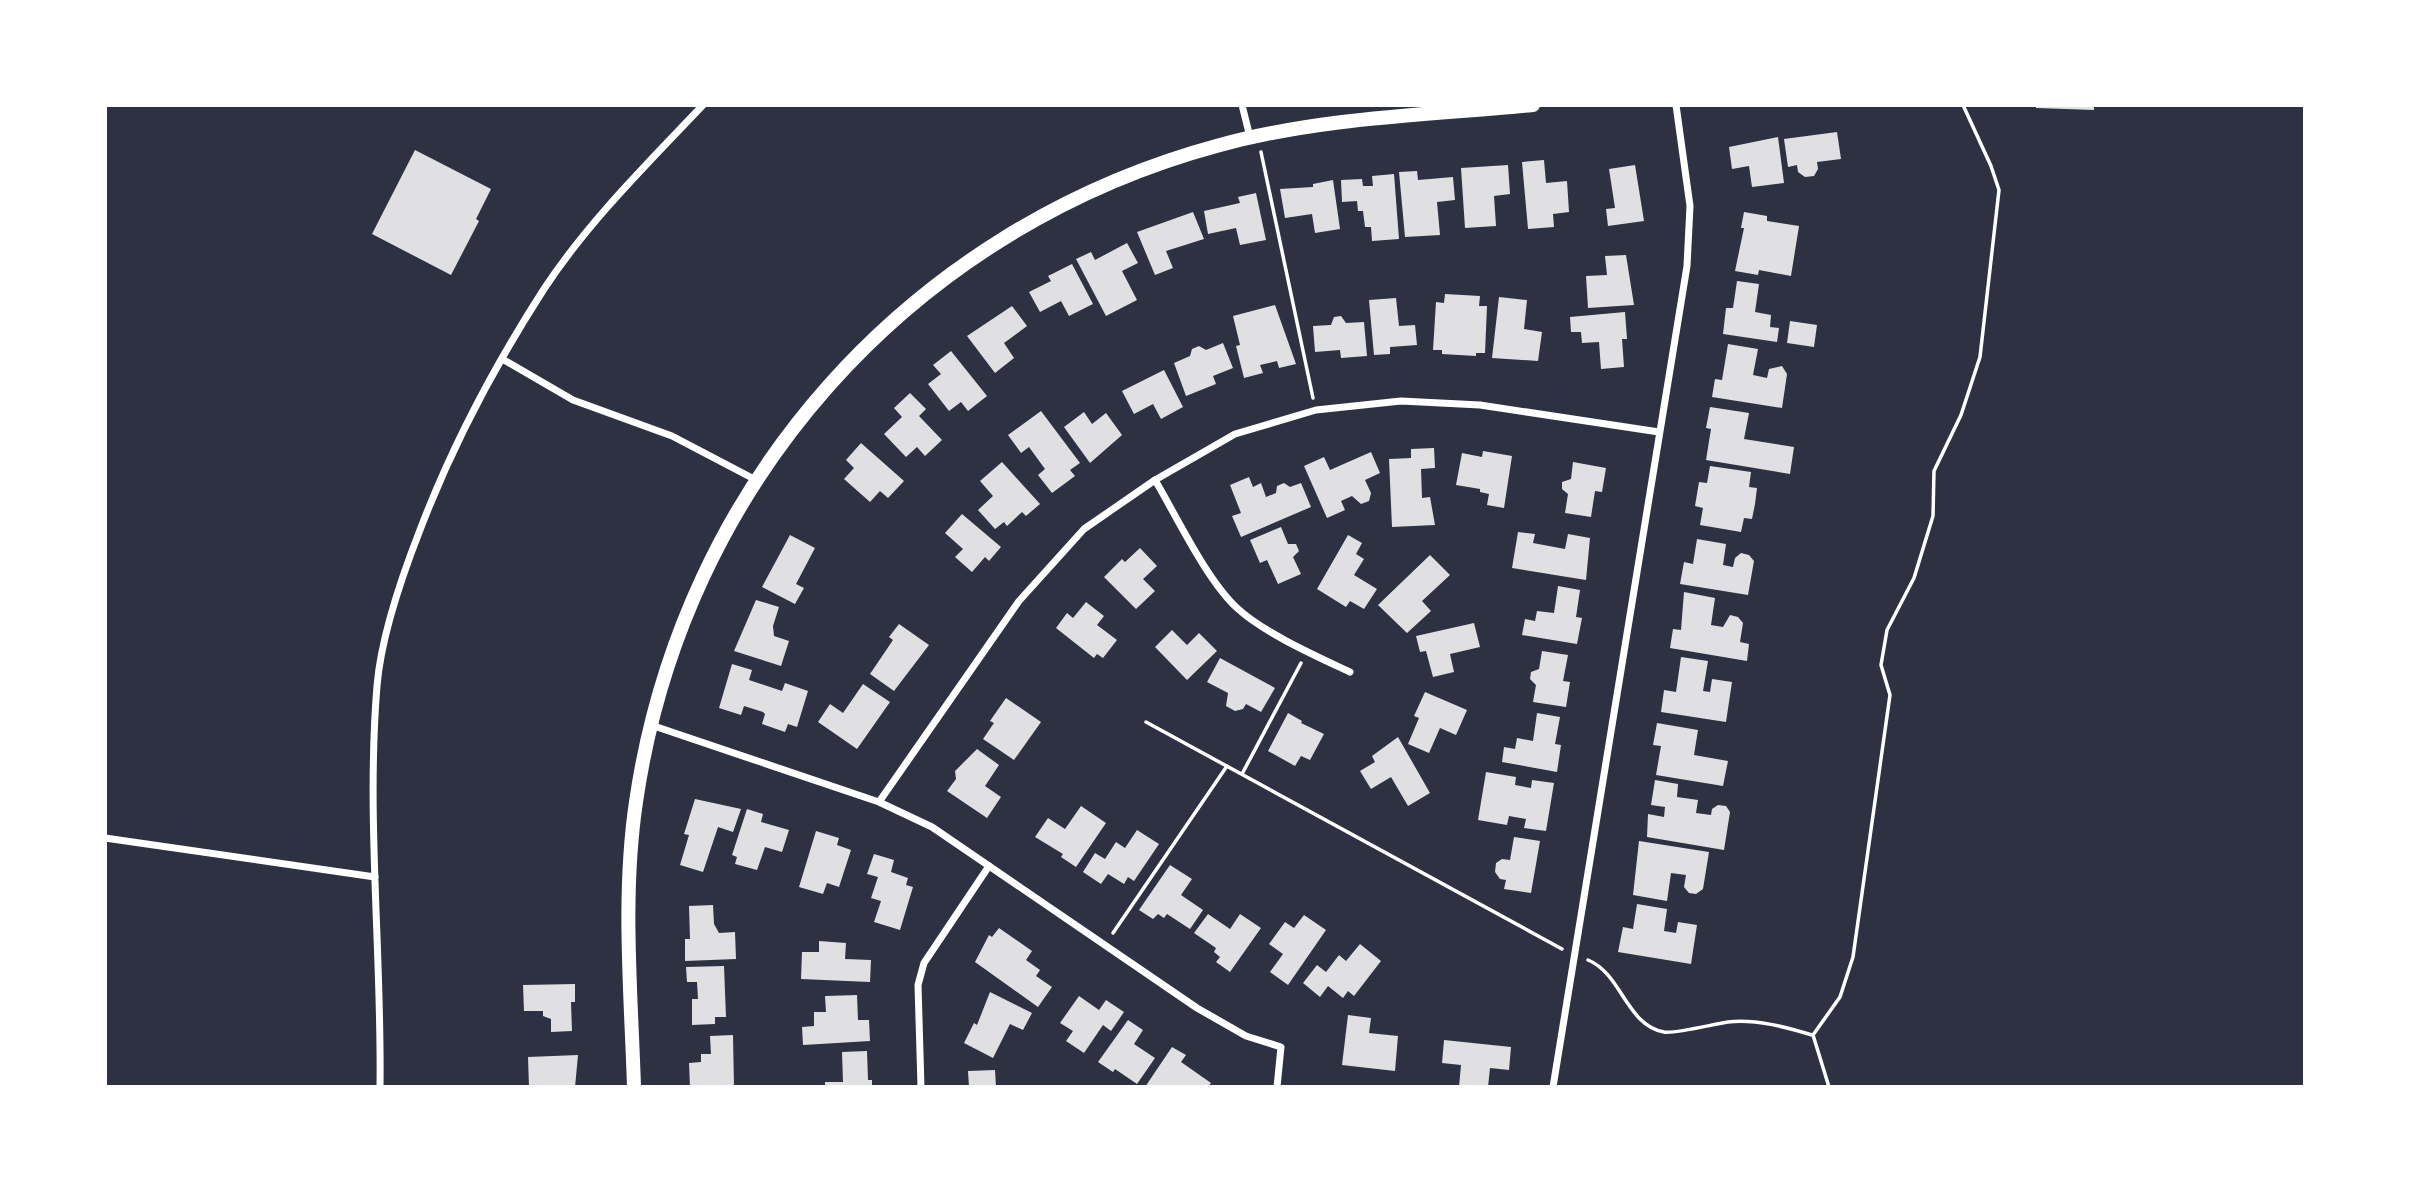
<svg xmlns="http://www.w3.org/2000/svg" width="2410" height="1192" font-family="'Noto Sans',sans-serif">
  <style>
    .building { fill: #e0e0e3 }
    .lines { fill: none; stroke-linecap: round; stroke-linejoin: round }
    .path { stroke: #fff; stroke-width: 3.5 }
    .minor { stroke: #fff; stroke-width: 7 }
    .secondary { stroke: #fff; stroke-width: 14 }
  </style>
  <rect width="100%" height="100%" fill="#2d3142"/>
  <g class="building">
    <path d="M2036 105H2094V110L2036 108Z"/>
    <path d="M1837 132 1841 159 1817 162 1818 169 1814 176 1805 177 1798 172 1797 165 1788 167 1784 139Z"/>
    <path d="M1778 137 1784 183 1752 187 1749 166 1732 169 1729 147Z"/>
    <path d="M415 150 491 189 476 219 479 221 451 275 372 234Z"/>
    <path d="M1544 160 1546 183 1567 181 1569 212 1553 214 1554 227 1528 229 1522 162Z"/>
    <path d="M1508 165 1510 194 1494 196 1496 226 1465 228 1461 168Z"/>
    <path d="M1635 165 1644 221 1608 226 1606 209 1615 208 1609 169Z"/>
    <path d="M1417 171 1418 180 1453 177 1455 200 1437 202 1440 235 1405 237 1399 172Z"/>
    <path d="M1394 174 1399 239 1372 241 1371 227H1365L1363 211H1358L1357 201 1342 202 1341 180 1362 179 1363 186H1373L1372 176Z"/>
    <path d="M1333 180 1340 229 1315 233 1312 214 1285 218 1280 189 1313 187V184Z"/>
    <path d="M1256 193 1266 240 1240 245 1236 228 1208 234 1204 211 1240 203 1238 197Z"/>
    <path d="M1193 212 1204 239 1166 251 1173 268 1155 275 1137 232Z"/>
    <path d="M1744 212 1767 216V221L1799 226 1791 276 1759 270 1758 275 1735 271 1744 228H1741Z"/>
    <path d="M1127 243 1138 263 1122 271 1137 300 1106 316 1076 259 1091 252 1095 260Z"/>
    <path d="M1626 255 1634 305 1588 308 1586 276 1607 275 1605 256Z"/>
    <path d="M1072 264 1093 304 1069 316 1061 301 1040 312 1029 292 1051 281 1048 276Z"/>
    <path d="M1737 281 1759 284 1755 312 1771 315 1770 327 1779 328 1777 342 1723 334 1726 308H1733Z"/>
    <path d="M1445 294 1480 296 1479 306H1487L1485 353H1476V356L1442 354V350H1433L1436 302 1444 303Z"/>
    <path d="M1499 297 1527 300 1524 329 1542 332 1538 361 1492 358Z"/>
    <path d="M1396 298 1399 326 1415 325 1417 345 1390 347V354L1374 355 1369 300Z"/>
    <path d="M1275 305 1296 364 1279 368 1277 361 1260 365 1263 373 1244 378 1236 346 1240 345 1233 316Z"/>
    <path d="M1012 306 1027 326 1004 343 1014 358 995 373 967 336Z"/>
    <path d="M1625 312 1627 339H1622L1624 367 1601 369 1599 342 1582 343 1581 332H1571L1570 317Z"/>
    <path d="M1341 316 1346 323 1364 322 1367 356 1341 358 1340 350 1315 352 1313 326 1331 325 1334 317Z"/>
    <path d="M1790 321 1817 325 1814 347 1787 343Z"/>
    <path d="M1223 343 1233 368 1213 376 1216 384 1186 396 1174 363 1190 356 1192 349 1199 346 1206 350Z"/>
    <path d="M1728 344 1758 349 1753 375 1767 378 1769 369 1782 366 1787 374 1782 408 1712 397 1715 379 1722 380Z"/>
    <path d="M951 351 987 396 968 411 961 402 949 411 928 384 941 374 933 365Z"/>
    <path d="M1164 370 1183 407 1161 419 1153 404 1134 414 1122 391Z"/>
    <path d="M910 393 926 409 919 416 942 440 925 456 917 447 906 457 884 434 902 417 894 408Z"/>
    <path d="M1710 407 1749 413 1744 439 1794 447 1790 474 1706 460 1711 429 1706 428Z"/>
    <path d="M1041 411 1080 463 1070 470 1075 476 1052 493 1038 475 1045 469 1029 447 1021 453 1008 435Z"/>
    <path d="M1084 412 1092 424 1106 413 1122 435 1090 463 1064 427Z"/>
    <path d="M861 443 904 481 888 498 880 491 870 502 844 479 854 468 846 460Z"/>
    <path d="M1434 448 1435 468 1421 469 1422 498 1430 497 1435 525 1392 527 1389 459 1411 458V449Z"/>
    <path d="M1483 451 1512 456 1504 508 1487 505 1489 494 1480 492V489L1456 485 1462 453 1482 457Z"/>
    <path d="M1371 452 1380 473 1365 480 1371 493 1369 501 1361 504 1352 496 1341 501 1345 510 1327 518 1304 466 1324 457 1330 470Z"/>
    <path d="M1002 462 1040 504 1026 516 1022 512 1007 526 1004 522 995 529 978 510 993 496 980 481Z"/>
    <path d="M1573 462 1606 468 1602 492 1595 491 1591 517 1565 513 1568 494 1562 489V482L1571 479Z"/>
    <path d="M1710 466 1751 472 1749 487 1757 488 1755 504 1752 519 1744 518 1741 532 1700 525 1703 508 1695 506 1699 482 1707 483Z"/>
    <path d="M1249 477 1253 487 1261 483 1266 497 1276 493 1277 486 1284 483 1290 487 1301 483 1311 507 1241 537 1232 516 1241 513 1230 485Z"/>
    <path d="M962 514 1001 547 989 561 985 557 972 572 955 557 963 549 945 533Z"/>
    <path d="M1281 527 1288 544H1296L1299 551 1293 557 1301 574 1278 584 1267 560 1260 563 1250 540Z"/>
    <path d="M1518 532 1535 534 1533 543 1565 549 1568 534 1590 538 1586 580 1512 568Z"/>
    <path d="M790 535 815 548 796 584 804 588 795 604 762 587Z"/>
    <path d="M1348 535 1362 543 1356 554 1364 559 1354 575 1377 589 1364 609 1350 601 1346 607 1317 589Z"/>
    <path d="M1697 539 1726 544 1723 565 1733 567 1735 558 1741 553 1749 555 1754 561 1748 595 1680 584 1684 562 1693 564Z"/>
    <path d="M1140 548 1157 566 1143 579 1155 591 1136 609 1104 577 1122 559 1125 562Z"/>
    <path d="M1430 555 1450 575 1422 601 1431 611 1407 633 1378 605Z"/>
    <path d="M1558 586 1580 590 1576 617 1582 618 1577 644 1522 635 1525 619 1535 621 1537 611 1554 613Z"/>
    <path d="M1684 592 1715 598 1711 625 1723 627 1730 615 1738 617 1743 623 1740 642 1749 644 1747 661 1670 648 1673 629 1681 630Z"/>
    <path d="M756 600 779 607 773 626 774 636 789 641 781 666 734 651Z"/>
    <path d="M1086 602 1104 616 1097 625 1117 640 1103 658 1097 654 1094 658 1056 628 1067 613 1073 618Z"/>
    <path d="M1474 623 1480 647 1450 654 1454 672 1433 677 1426 651 1420 652 1416 636Z"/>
    <path d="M899 624 929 645 894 691 870 674 893 640 889 637Z"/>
    <path d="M1172 630 1187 645 1199 633 1217 651 1187 680 1155 647Z"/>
    <path d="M1542 651 1568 655 1563 681 1570 682 1566 707 1533 702 1536 685 1530 679 1531 672 1539 669Z"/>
    <path d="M1681 657 1708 661 1703 691 1710 692 1712 679 1732 682 1726 722 1661 712 1664 690 1676 692Z"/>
    <path d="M1220 658 1275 688 1261 712 1246 704 1243 709 1235 711 1226 706 1228 693 1207 682Z"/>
    <path d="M732 664 752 670 749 680 782 691 785 683 808 691 797 727 788 724 785 732 762 724 765 714 763 712 744 706 741 715 719 708Z"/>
    <path d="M863 684 890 702 857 749 818 722 830 704 843 713Z"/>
    <path d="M1425 692 1467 710 1456 735 1440 728 1429 753 1408 744 1419 718 1414 716Z"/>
    <path d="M1006 698 1041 722 1014 760 983 739 994 723 990 721Z"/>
    <path d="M1288 713 1302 721 1301 723 1324 734 1310 760 1301 756 1295 766 1268 751Z"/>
    <path d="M1537 713 1560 717 1555 744 1561 745 1557 772 1502 762 1504 747 1515 749 1517 738 1533 741Z"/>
    <path d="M1657 723 1698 730 1694 755 1728 761 1723 786 1656 775 1661 746 1653 745Z"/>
    <path d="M1398 737 1430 793 1408 806 1391 777 1371 789 1360 771 1375 762 1372 756Z"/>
    <path d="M977 749 999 765 985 786 1001 797 987 818 947 791 956 779 955 771Z"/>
    <path d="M1486 772 1516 777 1515 785 1531 788 1532 780 1554 783 1546 831 1524 828 1526 819 1509 816 1507 825 1478 820Z"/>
    <path d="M1655 780 1678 784 1677 797 1698 800 1696 813 1711 815 1712 809 1718 805 1726 806 1730 812 1724 850 1647 837 1648 814 1664 817 1665 807 1651 805Z"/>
    <path d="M695 799 741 809 733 832 718 827 703 872 680 865 689 835 684 834Z"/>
    <path d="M1081 806 1106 823 1076 867 1061 857 1063 854 1035 837 1048 818 1065 829Z"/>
    <path d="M747 809 763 814 761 822 789 830 782 852 765 847 757 870 735 864 737 857 732 855Z"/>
    <path d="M1137 830 1159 844 1134 881 1128 877 1124 884 1108 874 1101 884 1083 872 1095 853 1105 859 1116 842 1125 848Z"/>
    <path d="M816 831 839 838 837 845 851 850 839 887 827 883 823 894 799 887Z"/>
    <path d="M1514 837 1540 841 1531 893 1504 889 1506 880 1500 879 1495 872 1496 863 1502 859 1510 860Z"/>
    <path d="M1639 841 1709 852 1703 889 1696 894 1689 893 1684 887 1686 875 1671 873 1667 901 1633 895Z"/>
    <path d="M874 854 894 860 891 872 908 878 906 885 913 887 900 930 874 922 881 901 871 898 878 877 867 874Z"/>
    <path d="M1170 865 1192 879 1181 895 1203 910 1190 929 1167 914 1164 918 1158 914 1153 919 1139 910Z"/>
    <path d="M1637 904 1667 909 1664 931 1676 933 1678 922 1697 925 1691 964 1618 952 1623 927 1633 929Z"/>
    <path d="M713 905 714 924 719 933 735 932 736 959 685 961V939H690L689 906Z"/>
    <path d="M1208 914 1230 929 1240 914 1261 928 1230 972 1216 962 1220 957 1214 952 1216 948 1194 933Z"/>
    <path d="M1304 915 1326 930 1288 985 1270 972 1283 954 1269 944 1285 922 1294 928Z"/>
    <path d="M999 928 1032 951 1026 960 1040 970 1036 976 1052 987 1038 1007 975 962 989 935 992 937Z"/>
    <path d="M819 941 846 943 845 959 871 960 870 982 801 979 802 952H819Z"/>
    <path d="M1360 944 1381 961 1354 996 1348 991 1343 998 1328 986 1320 997 1303 983 1317 965 1326 972 1339 955 1346 961Z"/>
    <path d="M724 966 726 1017H715V1024L692 1025V999H698L697 982H687L686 967Z"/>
    <path d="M575 984V1002H571L572 1031 551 1032V1019L543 1016V1011H524L523 985Z"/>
    <path d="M990 992 1032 1013 1023 1030 1010 1024 993 1058 964 1043 974 1023 977 1025Z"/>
    <path d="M857 995 858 1020H869L870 1041 803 1045 802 1027 814 1026V1012H826L825 996Z"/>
    <path d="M1079 996 1099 1010 1106 1000 1124 1012 1111 1031 1103 1025 1084 1053 1066 1041 1073 1031 1060 1023Z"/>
    <path d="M1348 1015 1371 1018 1369 1033 1398 1036 1395 1071 1342 1065Z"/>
    <path d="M1128 1020 1143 1030 1134 1044 1155 1058 1137 1084 1115 1069 1113 1072 1098 1062Z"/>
    <path d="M733 1035 734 1087H690L689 1063 701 1062V1054H711L710 1036Z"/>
    <path d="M1444 1040 1511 1047 1509 1070 1490 1068 1488 1087H1459L1461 1065 1442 1063Z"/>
    <path d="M1172 1047 1186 1055 1181 1062 1211 1083 1208 1087H1145Z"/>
    <path d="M867 1051 868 1080H872V1087H825V1082H843L842 1052Z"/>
    <path d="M578 1055 575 1087H529L528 1057Z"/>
    <path d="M995 1070 996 1087H969L968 1071Z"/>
  </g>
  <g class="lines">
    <g class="path">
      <path d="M1261 152 1313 398"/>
      <path d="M1146 722 1562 949"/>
      <path d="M1242 774 1301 663"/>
      <path d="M1113 933 1227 766"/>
      <path d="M1588 960C1622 974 1626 1025 1664 1032 1675 1034 1714 1024 1728 1022 1756 1019 1786 1027 1812 1035"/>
      <path d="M1829 1087 1813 1035 1840 997 1853 957 1890 695 1881 665 1887 630 1914 578 1933 516 1934 471 1961 415 1980 357 1999 190 1991 166 1963 105"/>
    </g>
    <g class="minor">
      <path d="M1242 105 1250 137"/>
      <path d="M504 360 573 400 672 436 756 480"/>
      <path d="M1155 480C1177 517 1206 579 1237 608 1264 633 1316 656 1350 672"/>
      <path d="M651 725 879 802 932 827 1197 1008 1246 1036 1281 1047 1277 1087"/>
      <path d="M879 802 1019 601 1084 529 1155 480 1235 434 1316 410 1401 401 1480 405 1659 432"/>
      <path d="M105 838 375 877"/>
      <path d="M380 1087C382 954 366 819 377 686 381 636 402 576 420 530 452 446 495 365 544 289 588 222 648 163 703 105"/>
      <path d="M921 1087 918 985 924 963 989 866"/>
      <path d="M1553 1087 1687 266 1690 206 1676 105"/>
    </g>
    <path class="secondary" d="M634 1087C631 992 622 896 636 802 682 484 910 228 1220 145 1322 117 1429 115 1533 105"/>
  </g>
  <rect width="2410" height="1192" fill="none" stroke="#ffffff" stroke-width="214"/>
</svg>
